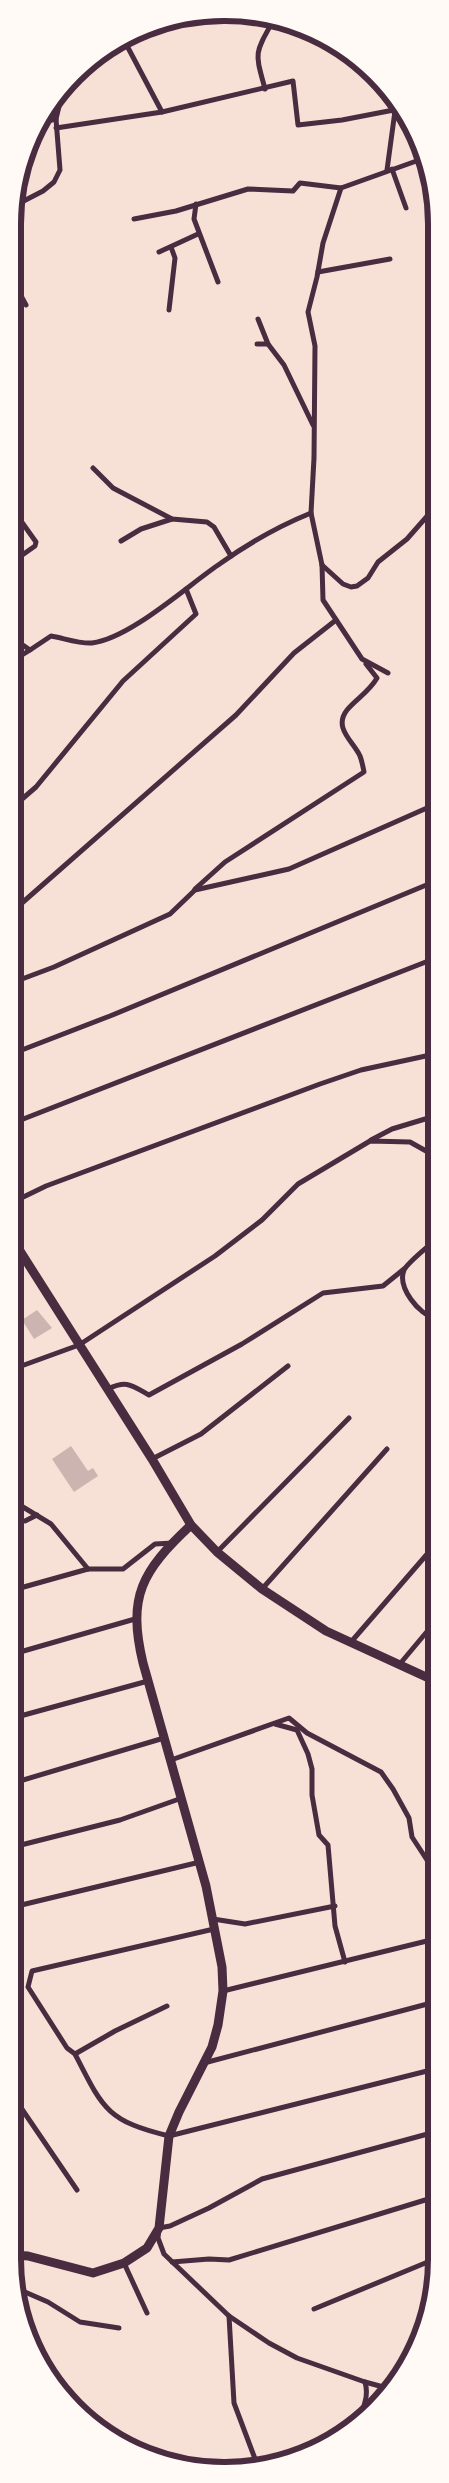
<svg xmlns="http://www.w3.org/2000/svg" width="449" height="2483" font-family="'Source Serif 4',serif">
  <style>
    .building { fill: #ccb4b1 }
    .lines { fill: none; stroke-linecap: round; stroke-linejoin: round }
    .minor { stroke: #4a2c40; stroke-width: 5 }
    .secondary { stroke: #4a2c40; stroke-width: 9 }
    .rim { fill: none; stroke: #4a2c40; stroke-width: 6 }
  </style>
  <rect width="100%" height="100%" fill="#f7e1d7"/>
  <g class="building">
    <path d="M37 1310 52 1328 34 1339 22 1320Z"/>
    <path d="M71 1446 88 1471 93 1468 98 1476 74 1492 52 1459Z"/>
  </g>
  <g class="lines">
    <g class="minor">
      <path d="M125 42 162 112"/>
      <path d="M265 89C255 52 254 55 273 21"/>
      <path d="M39 123 56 119"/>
      <path d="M56 128 162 112 293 81 298 125 342 120 399 109"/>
      <path d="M392 169 406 208"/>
      <path d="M387 170 395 111"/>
      <path d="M341 188 323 243 317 277 308 312 315 346 314 458 311 513 322 565 323 600 362 659 388 673"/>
      <path d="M196 204 194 219 218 282"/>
      <path d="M14 206 43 191 54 182 60 170 56 119 62 94"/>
      <path d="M134 219 176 211 248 189 293 191 300 183 341 188 422 159"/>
      <path d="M159 252 198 234"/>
      <path d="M318 272 390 259"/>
      <path d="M14 283 26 305"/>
      <path d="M169 310 175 258 171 247"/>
      <path d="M258 319 268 344"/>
      <path d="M257 344H268L284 365 313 425"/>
      <path d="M93 468 113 488 172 519 207 522 214 527 231 556"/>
      <path d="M14 516 21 521 36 542 35 546 18 558"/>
      <path d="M121 541 141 529 172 519"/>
      <path d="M322 565 343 584 351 587 357 586 368 578 378 562 407 539 436 506"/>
      <path d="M14 639 30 650 51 636C63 638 80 644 92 643 131 638 188 585 221 563 249 543 279 526 311 513"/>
      <path d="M14 660 30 650"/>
      <path d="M14 806 36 787 123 681 196 614 186 589"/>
      <path d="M195 889 225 862 364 772C363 767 362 761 360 756 353 741 333 728 347 710 356 699 369 692 377 678L366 664"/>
      <path d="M14 910 236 715 294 653 336 620"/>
      <path d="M14 982 54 967 170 914 195 890 289 869 436 804"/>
      <path d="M14 1053 110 1016 436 881"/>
      <path d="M13 1123 436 958"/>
      <path d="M371 1140 392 1129 435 1116"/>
      <path d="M13 1202 46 1186 320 1084 361 1070 435 1054"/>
      <path d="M435 1318C419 1315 397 1287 404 1270 408 1262 428 1247 435 1240"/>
      <path d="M13 1369 79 1345 215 1256 262 1220 298 1184 370 1141 410 1142 435 1156"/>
      <path d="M108 1389C127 1380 131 1385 149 1395L242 1344 323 1293 383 1286 404 1269"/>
      <path d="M152 1459 201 1434 288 1366"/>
      <path d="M13 1501 51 1524 88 1569"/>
      <path d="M25 1521 37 1515"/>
      <path d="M217 1552 349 1418"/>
      <path d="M262 1589 387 1449"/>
      <path d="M13 1590 88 1569H123L155 1544 173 1543"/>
      <path d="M351 1642 435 1545"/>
      <path d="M13 1654 135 1619"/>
      <path d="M399 1665 435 1622"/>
      <path d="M13 1718 148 1681"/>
      <path d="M275 1724 297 1730 308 1754 312 1769V1795L319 1835 328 1845 335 1926 345 1962"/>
      <path d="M171 1760 289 1718 307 1733 381 1772 393 1789 409 1818 412 1837 427 1860 435 1878"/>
      <path d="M13 1783 164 1738"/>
      <path d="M13 1847 120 1820 182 1798"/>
      <path d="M13 1907 200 1862"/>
      <path d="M213 1919 245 1924 335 1906"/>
      <path d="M214 1929 32 1971 28 1987 67 2048 75 2054C103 2109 107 2121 169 2136L435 2069"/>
      <path d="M223 1991 435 1939"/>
      <path d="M75 2054 115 2031 167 2006"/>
      <path d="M204 2063 435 2002"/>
      <path d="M13 2096 77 2190"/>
      <path d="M172 2262 209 2259 229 2260 435 2197"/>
      <path d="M124 2263 147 2313"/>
      <path d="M18 2289 48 2302 80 2322 119 2328"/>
      <path d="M314 2309 435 2259"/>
      <path d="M229 2316 234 2403 257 2464"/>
      <path d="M387 2388 365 2382 297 2358 269 2343 229 2316 164 2254 158 2238 159 2228 170 2226 209 2208 262 2179 435 2132"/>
      <path d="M317 2445C333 2427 360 2428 365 2402 367 2395 367 2389 365 2382"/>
    </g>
    <g class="secondary">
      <path d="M13 1240 152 1459 191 1525 217 1552 262 1589 326 1631 435 1681"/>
      <path d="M13 2255 28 2256 93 2273 124 2263 147 2248 159 2228 169 2136 179 2112 212 2047 218 2025 223 1991 222 1967 206 1886 143 1663C127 1596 142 1571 191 1525"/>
    </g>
  </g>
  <path d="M0 0H449V2483H0ZM224 21H225A203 203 0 0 1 428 224V2259A203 203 0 0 1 225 2462H224A203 203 0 0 1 21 2259V224A203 203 0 0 1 224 21Z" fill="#fffaf5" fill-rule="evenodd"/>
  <path class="rim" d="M224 21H225A203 203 0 0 1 428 224V2259A203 203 0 0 1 225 2462H224A203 203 0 0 1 21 2259V224A203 203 0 0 1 224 21Z"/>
</svg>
